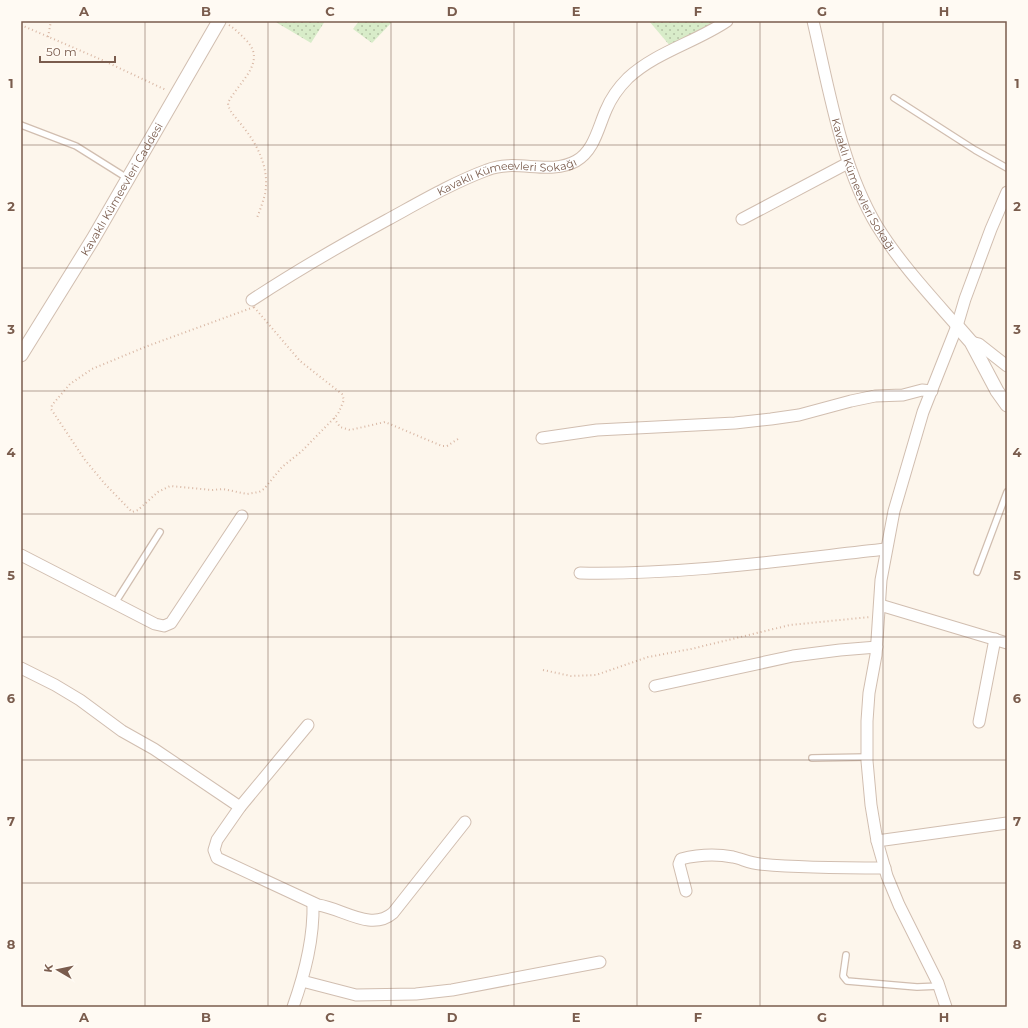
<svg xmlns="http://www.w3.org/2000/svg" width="1028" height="1028" font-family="Montserrat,sans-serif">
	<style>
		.garden { fill: url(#garden-dots) }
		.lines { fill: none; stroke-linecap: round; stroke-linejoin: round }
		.service-casing { stroke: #d1beb0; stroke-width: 8 }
		.minor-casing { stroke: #d1beb0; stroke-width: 13 }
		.tertiary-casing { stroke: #d1beb0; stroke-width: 15 }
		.path { stroke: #d9b8a5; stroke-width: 2; stroke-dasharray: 1 3; stroke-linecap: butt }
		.service { stroke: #fff; stroke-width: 5.5 }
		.minor { stroke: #fff; stroke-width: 11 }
		.tertiary { stroke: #fff; stroke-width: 13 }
		.grid { fill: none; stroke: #7a5c4d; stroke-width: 1; stroke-opacity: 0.55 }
		.labels { text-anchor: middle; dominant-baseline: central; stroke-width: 3; stroke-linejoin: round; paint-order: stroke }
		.street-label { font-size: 11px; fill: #7a5c4d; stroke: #fffaf3 }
		.neatline { fill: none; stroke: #7a5c4d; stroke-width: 1.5 }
		.grid-label { font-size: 13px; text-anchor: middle; font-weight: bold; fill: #7a5c4d }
	</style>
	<defs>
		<pattern id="garden-dots" width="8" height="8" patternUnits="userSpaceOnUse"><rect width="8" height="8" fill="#d8ecc9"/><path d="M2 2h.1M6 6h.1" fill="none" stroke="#b4c2a5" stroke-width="1.8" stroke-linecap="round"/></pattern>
	</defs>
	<rect width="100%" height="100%" fill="#fdf6ec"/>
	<g class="garden">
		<path d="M274 21H325L311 43Z"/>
		<path d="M359 21H393L372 43 353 29Z"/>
		<path d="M649 21H718L671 47Z"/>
	</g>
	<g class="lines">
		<g class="service-casing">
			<g id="service">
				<path d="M894 98 975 150 1007 168"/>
				<path d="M21 125 76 146 127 178"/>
				<path d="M977 572 1007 492"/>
				<path d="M115 603 160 532"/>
				<path d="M812 758 867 757"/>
				<path d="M846 955 843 976 847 981 917 987 940 986"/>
			</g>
		</g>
		<g class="minor-casing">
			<g id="minor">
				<path id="s1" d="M813 21C829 89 841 166 877 226 900 263 929 294 957 326"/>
				<path d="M742 219 848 163"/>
				<path id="s2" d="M252 300C296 271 341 245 387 220 420 202 452 183 487 170 516 158 549 176 576 161 594 151 598 128 606 110 611 98 619 87 628 78 656 52 696 42 727 21"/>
				<path d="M971 342 979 344 1007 366"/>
				<path d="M542 438 597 430 735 423 771 419 799 415 851 401 875 396 903 395 922 390 932 391"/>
				<path d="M21 555 155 624 164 626 171 623 242 516"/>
				<path d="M580 573C683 575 785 560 886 549"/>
				<path d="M880 605 1007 643"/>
				<path d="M21 668 55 685 80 700 122 731 154 749 240 807"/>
				<path d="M655 686 793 656 840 650 877 647"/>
				<path d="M979 722 995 639"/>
				<path d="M308 725 240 807 217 840 214 850 217 858 318 905C342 908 371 932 393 913L465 822"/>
				<path d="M877 841 1007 823"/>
				<path d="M686 891 679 864 681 859C697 855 717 854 733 857 742 859 750 863 760 864 801 868 843 868 885 868"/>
				<path d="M302 981 356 995 416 994 452 990 600 962"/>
				<path d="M293 1007C305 973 314 939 313 903"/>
				<path d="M946 1007 938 983 899 905 887 876 877 841 871 805 867 761V721L869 693 876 655 881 580 894 511 923 412 957 326 965 299 991 229 1007 192"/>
			</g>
		</g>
		<g class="tertiary-casing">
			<g id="tertiary">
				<path d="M957 326 971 342 997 391 1007 405"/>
				<path id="s3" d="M21 355 93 239 219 21"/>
			</g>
		</g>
		<g class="path">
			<path d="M21 25 102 60 166 90"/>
			<path d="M229 25C235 29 240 34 245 39 269 62 238 82 228 103 229 112 235 116 240 123 257 143 270 168 265 194 263 202 260 210 257 218"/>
			<path d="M48 37 51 21"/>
			<path d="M254 307 300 361 342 394 344 400 338 414 302 451 282 467 264 489 259 492 247 494 223 489 212 490 170 486 158 492 138 510 132 512 105 484 85 460 51 409 52 405 70 384 92 369 145 347Z"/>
			<path d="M334 418 340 427 350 430 385 422 442 446H447L458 439"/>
			<path d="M543 670 571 676 596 675 648 657 691 649 790 625 870 617"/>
		</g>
		<use href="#service" class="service"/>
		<use href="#minor" class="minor"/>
		<use href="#tertiary" class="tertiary"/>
	</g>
	<path class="grid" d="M145 21V1007M268 21V1007M391 21V1007M514 21V1007M637 21V1007M760 21V1007M883 21V1007M21 145H1007M21 268H1007M21 391H1007M21 514H1007M21 637H1007M21 760H1007M21 883H1007"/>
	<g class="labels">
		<g class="street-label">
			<text stroke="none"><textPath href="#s2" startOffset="287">Kavaklı Kümeevleri Sokağı</textPath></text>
			<text stroke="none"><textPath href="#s1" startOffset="172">Kavaklı Kümeevleri Sokağı</textPath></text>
			<text stroke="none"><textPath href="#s3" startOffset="194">Kavaklı Kümeevleri Caddesi</textPath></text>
		</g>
	</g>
	<rect width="1028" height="1028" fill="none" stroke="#fffaf3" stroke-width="44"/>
	<g transform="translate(58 970) rotate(279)" stroke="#fffaf3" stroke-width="3" paint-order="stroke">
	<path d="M0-3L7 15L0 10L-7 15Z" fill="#7a5c4d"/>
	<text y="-6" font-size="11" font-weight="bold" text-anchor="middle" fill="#7a5c4d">K</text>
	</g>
	<path d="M40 56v6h75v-6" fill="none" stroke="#7a5c4d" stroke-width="2"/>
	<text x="46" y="56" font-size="12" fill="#7a5c4d" stroke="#fffaf3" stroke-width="3" paint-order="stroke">50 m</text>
	<rect x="22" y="22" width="984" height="984" class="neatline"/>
	<g class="grid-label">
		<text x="84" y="16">A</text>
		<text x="206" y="16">B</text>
		<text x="330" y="16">C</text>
		<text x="452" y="16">D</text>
		<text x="576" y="16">E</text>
		<text x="698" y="16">F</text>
		<text x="822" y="16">G</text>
		<text x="944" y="16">H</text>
		<text x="11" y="88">1</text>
		<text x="1017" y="88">1</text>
		<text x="11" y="211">2</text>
		<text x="1017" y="211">2</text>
		<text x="11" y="334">3</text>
		<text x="1017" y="334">3</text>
		<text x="11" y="457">4</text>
		<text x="1017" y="457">4</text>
		<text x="11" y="580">5</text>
		<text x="1017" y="580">5</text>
		<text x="11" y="703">6</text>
		<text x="1017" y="703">6</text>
		<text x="11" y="826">7</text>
		<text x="1017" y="826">7</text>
		<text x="11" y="949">8</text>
		<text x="1017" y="949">8</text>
		<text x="84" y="1022">A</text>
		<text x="206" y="1022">B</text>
		<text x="330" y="1022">C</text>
		<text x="452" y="1022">D</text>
		<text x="576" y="1022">E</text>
		<text x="698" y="1022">F</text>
		<text x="822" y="1022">G</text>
		<text x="944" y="1022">H</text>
	</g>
</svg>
